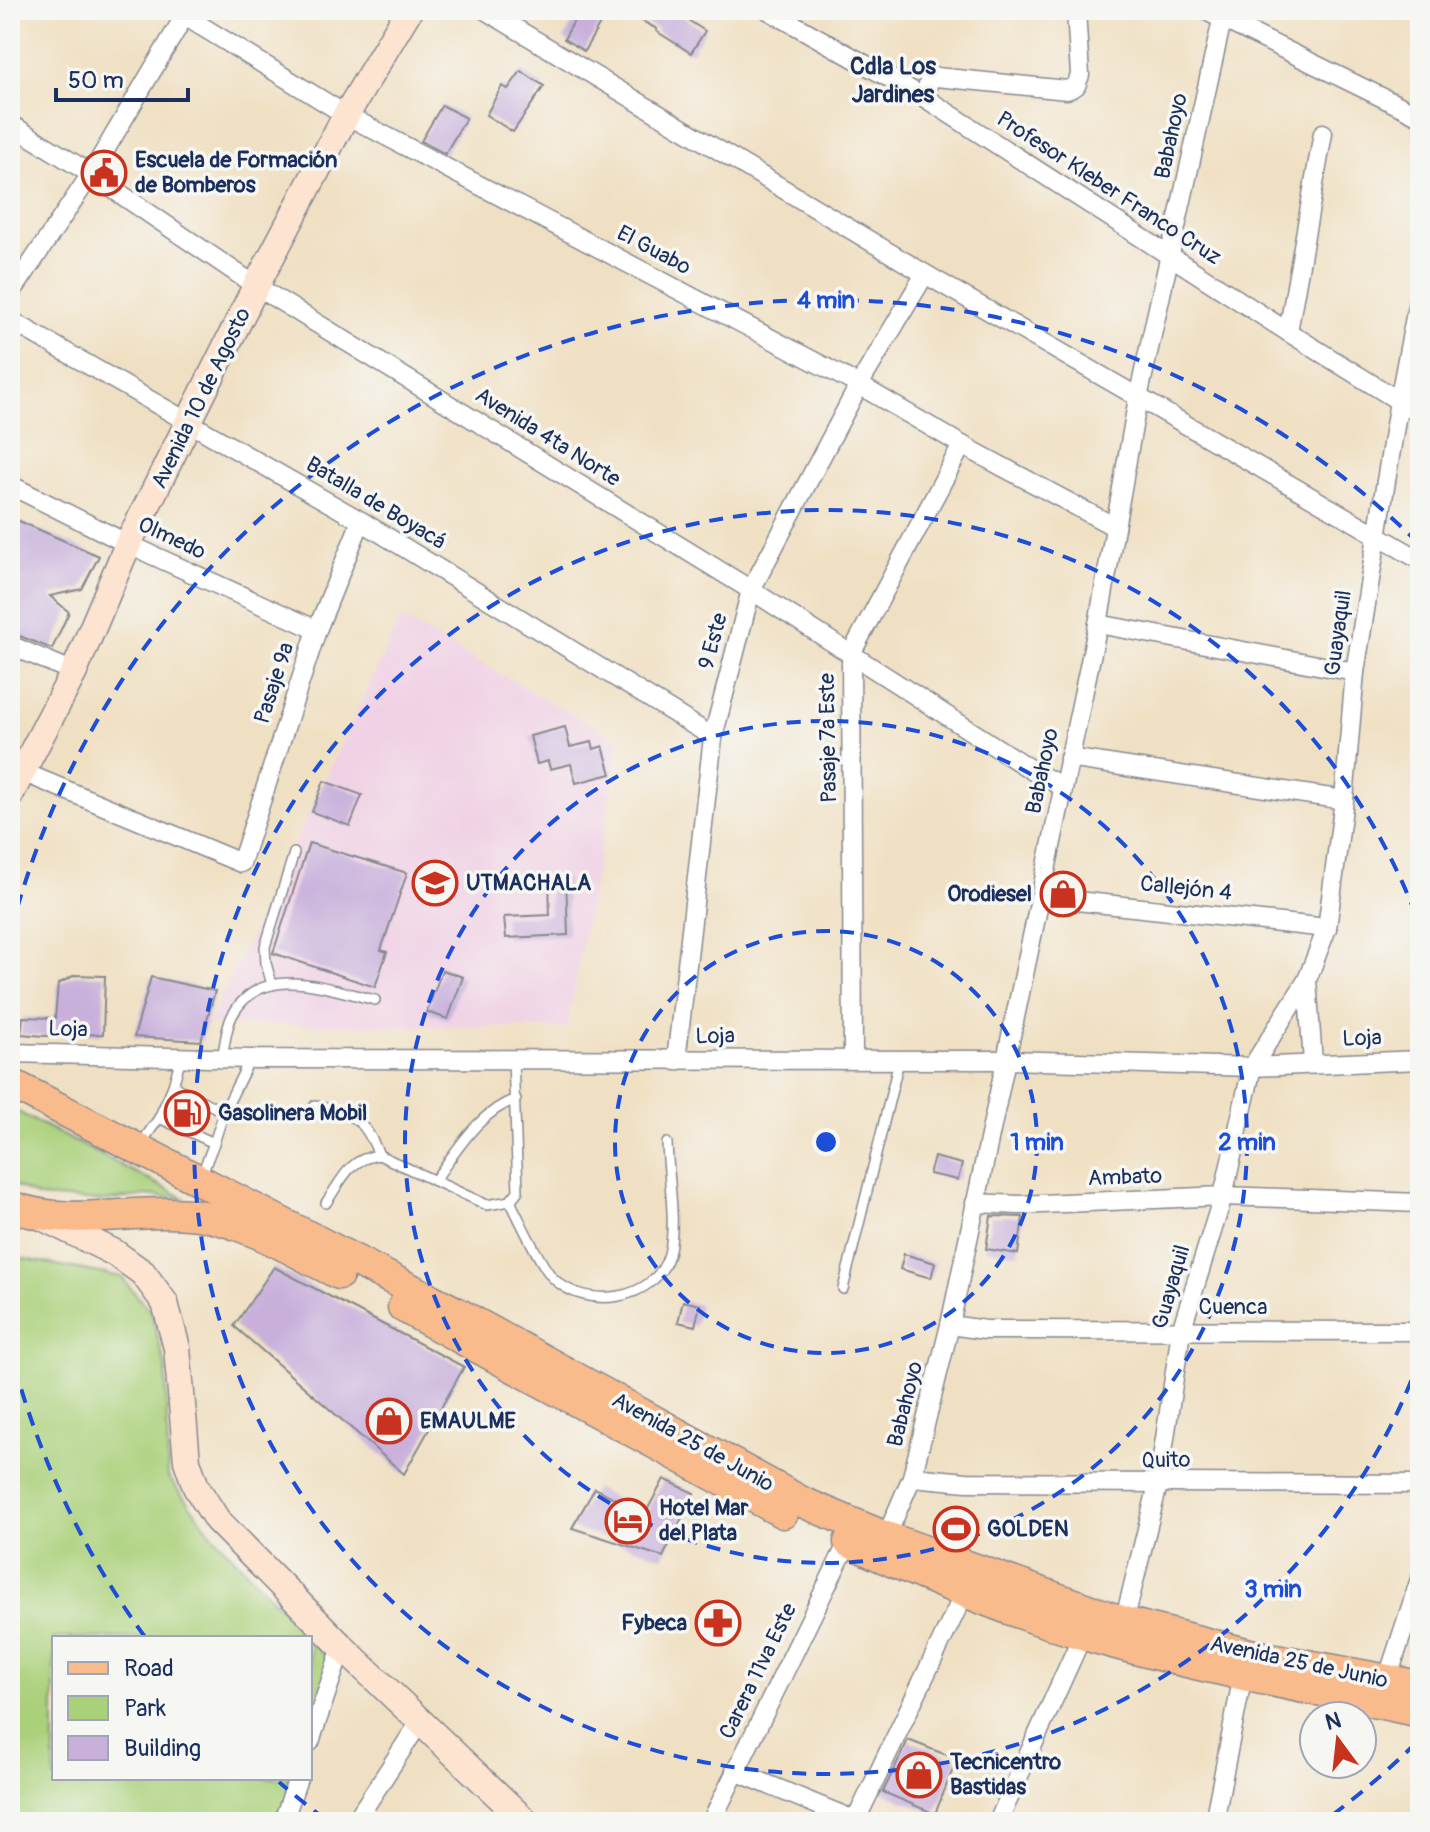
<svg xmlns="http://www.w3.org/2000/svg" width="1430" height="1832" font-family="Pangolin,sans-serif">
	<style>
		.built { fill: #f0d0e4 }
		.green { fill: #aad079; stroke: #62806c; stroke-width: 2 }
		.building { fill: #c8b0db }
		.lines { fill: none; stroke-linecap: round; stroke-linejoin: round }
		.lane-casing { stroke: #868890; stroke-width: 12 }
		.street-casing { stroke: #868890; stroke-width: 21 }
		.secondary-casing { stroke: #868890; stroke-width: 29 }
		.primary-casing { stroke: #868890; stroke-width: 33 }
		.lane { stroke: #fff; stroke-width: 9 }
		.street { stroke: #fff; stroke-width: 18 }
		.secondary { stroke: #fde4d1; stroke-width: 26 }
		.primary { stroke: #fabb8c; stroke-width: 30 }
		.ring { fill: none; stroke: #1d4ed8; stroke-width: 4; stroke-dasharray: 14 10 }
		.labels { text-anchor: middle; dominant-baseline: central; stroke-width: 7; stroke-linejoin: round; paint-order: stroke }
		.street-label { font-size: 22px; fill: #1b2f5e; stroke: #f6f6f2 }
		.poi-label { font-size: 22px; font-weight: bold; fill: #1b2f5e; stroke: #f6f6f2; text-anchor: start }
		.neighbourhood-label { font-size: 24px; font-weight: bold; fill: #1b2f5e; stroke: #f6f6f2 }
		.centre { fill: #1d4ed8; stroke: #f6f6f2; stroke-width: 4 }
		.ring-label { font-size: 24px; text-anchor: middle; font-weight: bold; fill: #1d4ed8; stroke: #f6f6f2; stroke-width: 7; stroke-linejoin: round; paint-order: stroke }
	</style>
	<rect width="100%" height="100%" fill="#f6f6f2"/>
	<filter id="ink" filterUnits="userSpaceOnUse"><feTurbulence type="fractalNoise" baseFrequency=".0125" numOctaves="2"/><feDisplacementMap in="SourceGraphic" scale="16" xChannelSelector="R" yChannelSelector="G"/><feConvolveMatrix kernelMatrix="1 2 1 2 8 2 1 2 1" color-interpolation-filters="sRGB"/></filter>
	<filter id="wash" filterUnits="userSpaceOnUse"><feTurbulence type="fractalNoise" baseFrequency=".006" numOctaves="4" result="noise"/><feDisplacementMap in="SourceGraphic" scale="32" xChannelSelector="R" yChannelSelector="G"/><feGaussianBlur stdDeviation="1.8" result="paint"/><feColorMatrix in="noise" values="0 0 0 0 0 0 0 0 0 0 0 0 0 0 0 0 0 1.4 0 .05"/><feComposite in="paint" operator="in"/></filter>
	<g filter="url(#wash)">
		<rect width="100%" height="100%" fill="#f0e0c3"/>
		<path class="built" d="M401 618 620 741 567 1028 209 1024Z"/>
		<g class="green">
			<path d="M10 1108 186 1199 147 1195 105 1201 69 1199 38 1197 10 1183Z"/>
			<path d="M19 1258 121 1277 151 1312 166 1369 168 1477 213 1535 308 1638H54V1778H297L282 1822H10V1259Z"/>
			<path d="M310 1640 335 1667 310 1740Z"/>
		</g>
		<g id="blocks">
			<g class="building">
				<path d="M580 10 601 22 584 51 564 39Z"/>
				<path d="M622 10H672L705 31 691 53 656 31 657 29Z"/>
				<path d="M521 71 544 86 513 132 486 115 502 86 508 89Z"/>
				<path d="M442 105 466 118 445 154 421 141Z"/>
				<path d="M10 517 99 556 82 589 50 596 69 612 52 649 10 632Z"/>
				<path d="M565 727 570 747 592 742 594 749 603 746 611 774 576 783 571 764 550 769 548 761 537 764 530 736Z"/>
				<path d="M324 781 362 795 350 826 312 812Z"/>
				<path d="M309 843 407 873 381 950 387 952 375 987 273 953Z"/>
				<path d="M566 878 568 935 506 938 504 917 550 915 549 879Z"/>
				<path d="M442 970 463 977 448 1019 427 1012Z"/>
				<path d="M75 975 105 976 103 1034 44 1036 21 1034 23 1017 55 1018 58 984Z"/>
				<path d="M151 977 215 991 201 1041 134 1037Z"/>
				<path d="M934 1157 962 1164 958 1180 929 1174Z"/>
				<path d="M991 1216 1023 1217 1018 1254 986 1249Z"/>
				<path d="M904 1254 935 1263 931 1278 900 1269Z"/>
				<path d="M274 1267 464 1367 404 1474 234 1326Z"/>
				<path d="M683 1301 700 1305 695 1326 678 1322Z"/>
				<path d="M664 1479 694 1493 663 1557 572 1528 595 1488 645 1514Z"/>
				<path d="M908 1740 957 1759 935 1814 883 1792Z"/>
			</g>
		</g>
	</g>
	<g filter="url(#ink)">
		<use href="#blocks" fill-opacity="0" stroke="#868890" stroke-width="2"/>
		<g class="lines">
			<g class="lane-casing">
				<g id="lane">
					<path d="M272 985 266 963 265 947 294 853"/>
					<path d="M181 1057 173 1086 224 1112 250 1059"/>
					<path d="M222 1058C225 1044 226 1028 232 1016 261 961 329 989 375 1000"/>
					<path d="M315 1105C355 1118 362 1114 379 1155"/>
					<path d="M159 1118 173 1086"/>
					<path d="M214 1143 224 1112"/>
					<path d="M140 1145 159 1118 214 1143 201 1176"/>
					<path d="M434 1181C457 1151 478 1112 516 1099"/>
					<path d="M510 1201C520 1220 539 1263 552 1277 584 1311 656 1302 669 1254 677 1223 668 1176 667 1143"/>
					<path d="M326 1203C342 1180 348 1159 379 1155L487 1205 510 1201 518 1191 513 1060"/>
					<path d="M843 1289 899 1061"/>
				</g>
			</g>
			<g class="street-casing">
				<g id="street">
					<path d="M175 10 346 115 859 385 962 445 1115 527"/>
					<path d="M485 10 925 274 1420 560"/>
					<path d="M768 10 925 98 1288 332 1420 414"/>
					<path d="M1204 10 1420 116"/>
					<path d="M925 98 929 80 936 77 1067 90 1076 86 1080 75 1076 10"/>
					<path d="M10 124 91 174 256 286 751 590 1033 771 1063 787"/>
					<path d="M10 295 91 174 188 10"/>
					<path d="M10 320 361 521 713 737"/>
					<path d="M1288 332 1323 133"/>
					<path d="M10 485 128 544 317 630"/>
					<path d="M1098 624 1355 672"/>
					<path d="M10 645 74 672"/>
					<path d="M1069 758 1344 800"/>
					<path d="M13 768 241 863 317 630 361 521"/>
					<path d="M1040 897 1327 928"/>
					<path d="M10 1053 250 1059 1006 1060 1252 1067 1420 1060"/>
					<path d="M853 1059 851 654 962 445"/>
					<path d="M676 1061 713 737 751 590 859 385 925 274"/>
					<path d="M1313 1063 1307 980 1327 928 1344 800 1355 672 1399 401 1420 291"/>
					<path d="M975 1203 1019 1205 1223 1196 1420 1203"/>
					<path d="M950 1325 985 1330 1420 1331"/>
					<path d="M912 1477 967 1482 1420 1484"/>
					<path d="M886 1537 912 1477 950 1325 1098 624 1138 398 1222 20 1227 10"/>
					<path d="M1124 1622 1158 1485 1181 1331 1223 1196 1252 1067 1307 980"/>
					<path d="M1387 1680 1420 1579"/>
					<path d="M310 1742 342 1647"/>
					<path d="M735 1771 859 1822"/>
					<path d="M283 1822 298 1778"/>
					<path d="M355 1822 421 1720"/>
					<path d="M711 1822 848 1542"/>
					<path d="M855 1822 964 1594"/>
					<path d="M998 1822 1083 1634"/>
					<path d="M1214 1822 1243 1675"/>
				</g>
			</g>
			<g class="secondary-casing">
				<g id="secondary">
					<path d="M10 795 74 672 128 544 256 286 346 115 409 10"/>
					<path d="M40 1216 115 1253 143 1273 165 1303 177 1348 187 1461 196 1487 217 1520 342 1647 526 1822"/>
				</g>
			</g>
			<g class="primary-casing">
				<g id="primary">
					<path d="M10 1083 454 1311 802 1502 886 1537 1124 1622 1254 1655 1420 1686"/>
					<path d="M10 1206C72 1230 140 1205 204 1216 252 1225 296 1253 339 1274"/>
					<path d="M403 1307 783 1513"/>
					<path d="M849 1542C925 1577 1001 1609 1081 1634 1192 1667 1307 1688 1420 1712"/>
				</g>
			</g>
			<use href="#lane" class="lane"/>
			<use href="#street" class="street"/>
			<use href="#secondary" class="secondary"/>
			<use href="#primary" class="primary"/>
		</g>
	</g>
	<g class="ring">
		<circle cx="826" cy="1142" r="211"/>
		<circle cx="826" cy="1142" r="421"/>
		<path d="M1420 1358A632 632 0 1 1 1420 926"/>
		<path d="M1416 1743A842 842 0 0 1 1327 1819M325 1819A842 842 0 0 1 279 1782M145 1637A842 842 0 0 1 11 1353M11 931A842 842 0 0 1 1416 541"/>
	</g>
	<defs>
		<g id="civic-ring" transform="scale(2.3)"><circle r="9.5" fill="#f6f6f2" stroke="#c8321e" stroke-width="1.5"/><path d="M-.6-6.5H3V-4.5H.6V-3L4-1V1h2V6H-6V1h2V-1L-.6-3ZM-1.2 2.5V6h2.4V2.5Z" fill="#c8321e"/></g>
		<g id="university-ring" transform="scale(2.3)"><circle r="9.5" fill="#f6f6f2" stroke="#c8321e" stroke-width="1.5"/><path d="M0-5L7-2L0 1L-7-2ZM-4 1L0 2.5L4 1V4Q0 6-4 4Z" fill="#c8321e"/></g>
		<g id="shop-ring" transform="scale(2.3)"><circle r="9.5" fill="#f6f6f2" stroke="#c8321e" stroke-width="1.5"/><path d="M-5-2.5h2.3a2.7 3.5 0 0 1 5.4 0H5L5.5 6h-11ZM-1.5-2.5h3a1.5 2.3 0 0 0-3 0Z" fill="#c8321e"/></g>
		<g id="fuel-ring" transform="scale(2.3)"><circle r="9.5" fill="#f6f6f2" stroke="#c8321e" stroke-width="1.5"/><path d="M-5.5-6h7V0h2V4h1.3V-2.5L3-4.5l.8-.8L6-3V5H2.5V1h-1V6h-7ZM-4.2-4.7v3.2H.2V-4.7Z" fill="#c8321e"/></g>
		<g id="hotel-ring" transform="scale(2.3)"><circle r="9.5" fill="#f6f6f2" stroke="#c8321e" stroke-width="1.5"/><path d="M-6-4.5h1.5V1H6V5H4.5V3h-9V5H-6ZM-4 0a1.8 1.8 0 1 1 3.6 0ZM.5 0V-2.5h3Q6-2.5 6 0Z" fill="#c8321e"/></g>
		<g id="stadium-ring" transform="scale(2.3)"><circle r="9.5" fill="#f6f6f2" stroke="#c8321e" stroke-width="1.5"/><path d="M0-5a6.5 5 0 1 0 0 10a6.5 5 0 1 0 0-10ZM-3.5-1.8h7v3.6h-7Z" fill="#c8321e"/></g>
		<g id="pharmacy-ring" transform="scale(2.3)"><circle r="9.5" fill="#f6f6f2" stroke="#c8321e" stroke-width="1.5"/><path d="M-2-6h4v4h4v4h-4v4h-4v-4h-4v-4h4Z" fill="#c8321e"/></g>
	</defs>
	<g fill-rule="evenodd">
		<use href="#civic-ring" x="104" y="173"/>
		<use href="#university-ring" x="435" y="883"/>
		<use href="#shop-ring" x="1063" y="894"/>
		<use href="#fuel-ring" x="187" y="1113"/>
		<use href="#shop-ring" x="389" y="1421"/>
		<use href="#hotel-ring" x="628" y="1521"/>
		<use href="#stadium-ring" x="956" y="1529"/>
		<use href="#pharmacy-ring" x="718" y="1623"/>
		<use href="#shop-ring" x="919" y="1775"/>
	</g>
	<g class="labels">
		<g class="street-label">
			<text transform="translate(1171 136) rotate(-78)">Babahoyo</text>
			<text transform="translate(1109 188) rotate(33)">Profesor Kleber Franco Cruz</text>
			<text transform="translate(654 250) rotate(28)">El Guabo</text>
			<text transform="translate(201 398) rotate(-64)">Avenida 10 de Agosto</text>
			<text transform="translate(548 437) rotate(32)">Avenida 4ta Norte</text>
			<text transform="translate(376 503) rotate(31)">Batalla de Boyacá</text>
			<text transform="translate(172 538) rotate(25)">Olmedo</text>
			<text transform="translate(1338 633) rotate(-82)">Guayaquil</text>
			<text transform="translate(713 641) rotate(-75)">9 Este</text>
			<text transform="translate(274 683) rotate(-72)">Pasaje 9a</text>
			<text transform="translate(828 738) rotate(-91)">Pasaje 7a Este</text>
			<text transform="translate(1042 771) rotate(-78)">Babahoyo</text>
			<text transform="translate(1186 888) rotate(6)">Callejón 4</text>
			<text transform="translate(68 1029) rotate(2)">Loja</text>
			<text transform="translate(715 1036) rotate(-1)">Loja</text>
			<text transform="translate(1362 1038) rotate(-2)">Loja</text>
			<text transform="translate(1125 1177) rotate(-2)">Ambato</text>
			<text transform="translate(1171 1287) rotate(-74)">Guayaquil</text>
			<text x="1233" y="1307">Cuenca</text>
			<text transform="translate(905 1404) rotate(-76)">Babahoyo</text>
			<text transform="translate(693 1442) rotate(29)">Avenida 25 de Junio</text>
			<text transform="translate(1166 1460) rotate(-1)">Quito</text>
			<text transform="translate(1299 1662) rotate(12)">Avenida 25 de Junio</text>
			<text transform="translate(758 1671) rotate(-64)">Carera 11va Este</text>
		</g>
		<g class="poi-label">
			<text x="135" y="160">Escuela de Formación<tspan x="135" dy="25">de Bomberos</tspan></text>
			<text x="466" y="883">UTMACHALA</text>
			<text x="1032" y="894" text-anchor="end">Orodiesel</text>
			<text x="218" y="1113">Gasolinera Mobil</text>
			<text x="420" y="1421">EMAULME</text>
			<text x="659" y="1508">Hotel Mar<tspan x="659" dy="25">del Plata</tspan></text>
			<text x="987" y="1529">GOLDEN</text>
			<text x="687" y="1623" text-anchor="end">Fybeca</text>
			<text x="950" y="1762">Tecnicentro<tspan x="950" dy="25">Bastidas</tspan></text>
		</g>
		<g class="neighbourhood-label">
			<text x="893" y="66">Cdla Los<tspan x="893" dy="28">Jardines</tspan></text>
		</g>
	</g>
	<circle cx="826" cy="1142" r="12" class="centre"/>
	<g class="ring-label">
		<text x="826" y="308">4 min</text>
		<text x="1037" y="1150">1 min</text>
		<text x="1247" y="1150">2 min</text>
		<text x="1273" y="1597">3 min</text>
	</g>
	<rect width="1430" height="1832" fill="none" stroke="#f6f6f2" stroke-width="40"/>
	<rect x="52" y="1636" width="260" height="144" fill="#f6f6f2" stroke="#9ea6b7" stroke-width="2"/>
	<rect x="68" y="1662" width="40" height="12" fill="#fabb8c" stroke="#9ea6b7" stroke-width="2"/>
	<text x="124" y="1676" font-size="24" fill="#1b2f5e">Road</text>
	<rect x="68" y="1696" width="40" height="24" fill="#aad079" stroke="#9ea6b7" stroke-width="2"/>
	<text x="124" y="1716" font-size="24" fill="#1b2f5e">Park</text>
	<rect x="68" y="1736" width="40" height="24" fill="#c8b0db" stroke="#9ea6b7" stroke-width="2"/>
	<text x="124" y="1756" font-size="24" fill="#1b2f5e">Building</text>
	<g transform="translate(1338 1740) rotate(345)"><circle r="38" fill="#f6f6f2" stroke="#9ea6b7" stroke-width="2"/>
	<path d="M0-6L14 30L0 20L-14 30Z" fill="#c8321e"/>
	<text y="-12" font-size="22" font-weight="bold" text-anchor="middle" fill="#1b2f5e">N</text>
	</g>
	<path d="M56 88v12h132v-12" fill="none" stroke="#1b2f5e" stroke-width="4"/>
	<text x="68" y="88" font-size="24" fill="#1b2f5e" stroke="#f6f6f2" stroke-width="6" paint-order="stroke">50 m</text>
</svg>
